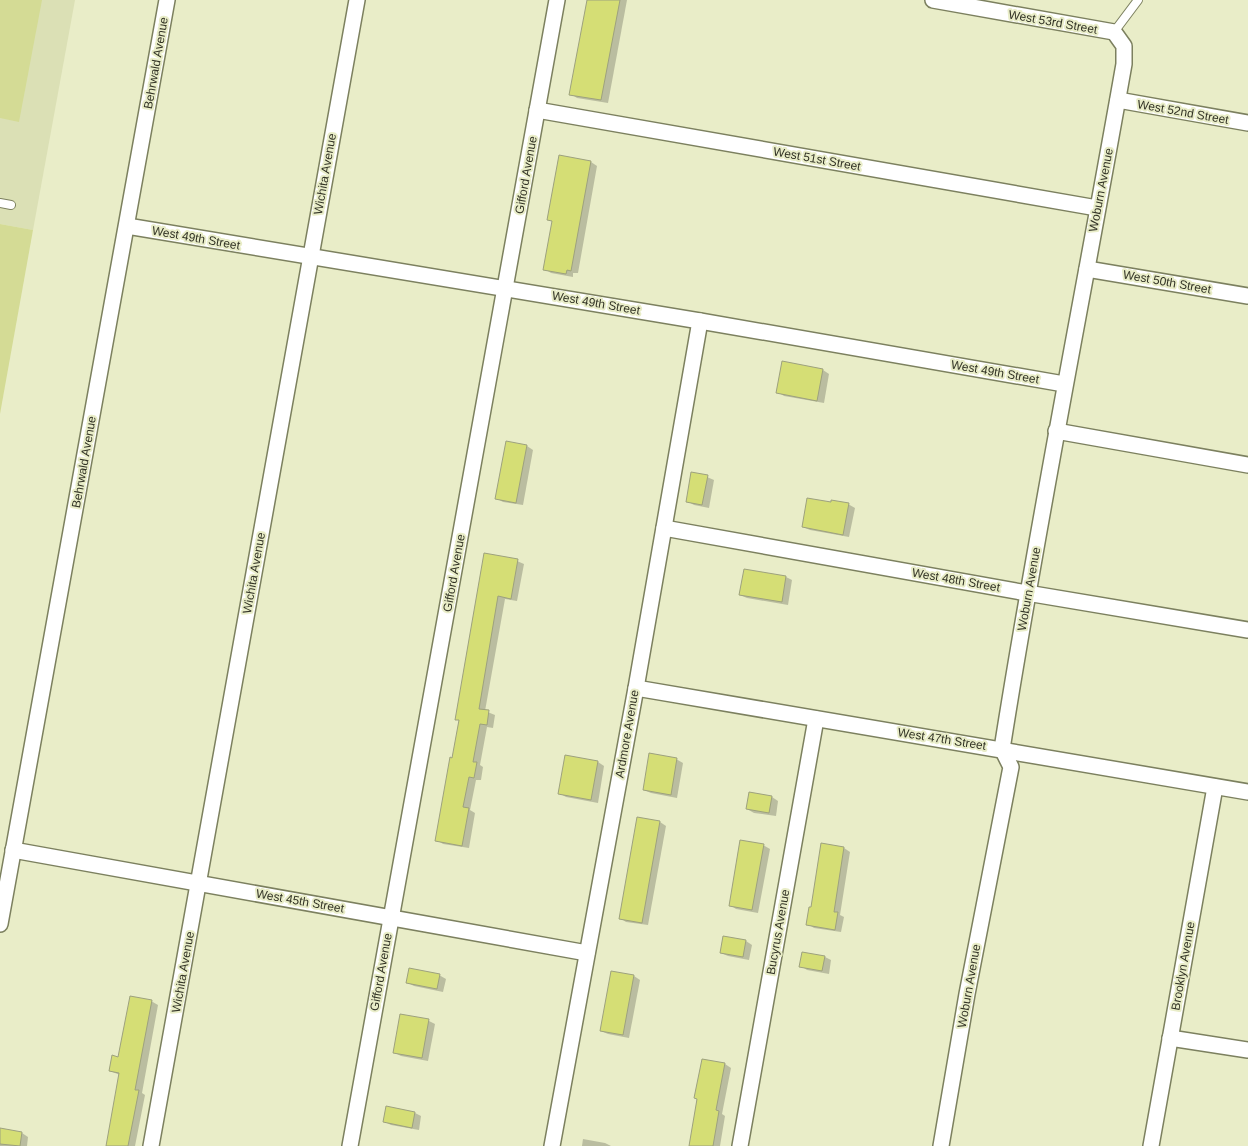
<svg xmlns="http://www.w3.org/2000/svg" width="1248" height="1146" font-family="Arial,sans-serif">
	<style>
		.built { fill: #dbe0b5 }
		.green { fill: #d4db95 }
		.shadow { fill: #0003 }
		.building { fill: #d5de75; stroke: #9da17e }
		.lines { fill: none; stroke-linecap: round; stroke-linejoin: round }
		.lane-casing { stroke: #7c805f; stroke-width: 10 }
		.street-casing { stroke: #7c805f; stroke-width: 18 }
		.lane { stroke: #fff; stroke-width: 8 }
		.street { stroke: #fff; stroke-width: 15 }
		.labels { text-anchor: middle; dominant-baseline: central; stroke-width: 4; stroke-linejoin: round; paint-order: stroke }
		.street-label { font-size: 12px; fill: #313224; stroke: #e9edc8 }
	</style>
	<rect width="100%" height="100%" fill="#e9edc8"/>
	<path class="built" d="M0 0H75L33 230 0 224Z"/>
	<g class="green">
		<path d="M0 0H42L19 122 0 118Z"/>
		<path d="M0 224 33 230 0 414Z"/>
	</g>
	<g class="shadow">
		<path d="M588 0H627L608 103 577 98 571 94Z"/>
		<path d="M560 157 591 162 597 166 578 273H573V277L551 273 545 269 553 222 549 219Z"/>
		<path d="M823 370 829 374 824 403 784 396 778 392Z"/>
		<path d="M527 446 533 450 523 505 503 502 496 498Z"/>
		<path d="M707 477 714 480 709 508 694 505 687 501Z"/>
		<path d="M832 503 848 504 855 508 849 537 810 530 803 527Z"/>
		<path d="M485 555 517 561 524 564 517 601 505 599 485 711 495 715 493 728 487 727 480 765 483 767 481 780H476L470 810 475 813 469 848 443 844 437 840 460 721 456 719Z"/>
		<path d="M745 570 786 577 792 580 788 605 747 598 740 595Z"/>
		<path d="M676 759 683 763 677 798 651 793 644 790Z"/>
		<path d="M598 762 604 766 598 803 566 797 559 793Z"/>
		<path d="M772 797 778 801 776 816 754 813 747 809Z"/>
		<path d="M660 822 666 826 648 925 626 922 620 918Z"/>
		<path d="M822 844 844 848 850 852 840 915 844 917 841 932 814 928 808 924 812 909Z"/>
		<path d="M763 845 770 849 758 913 736 909 730 905Z"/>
		<path d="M746 941 752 945 749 960 728 956 721 953Z"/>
		<path d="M825 957 831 960 829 974 807 970 801 966Z"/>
		<path d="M439 975 446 979 443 992 414 986 408 983Z"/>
		<path d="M634 976 640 980 629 1038 608 1034 601 1031Z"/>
		<path d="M151 1001 158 1005 142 1093 145 1095 135 1146H107L120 1075 110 1071Z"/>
		<path d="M401 1016 429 1021 435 1024 428 1061 401 1056 395 1053Z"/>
		<path d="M703 1060 725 1064 731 1068 722 1114 725 1116 720 1146H690Z"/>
		<path d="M415 1113 421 1116 419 1130 391 1125 385 1122Z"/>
		<path d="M0 1129 22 1133 28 1137 27 1146H0Z"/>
		<path d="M583 1139 605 1143 611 1146H582Z"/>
	</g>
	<g class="building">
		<path d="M587 0H620L601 100 569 95Z"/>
		<path d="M559 155 591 161 571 271 567 270 566 274 543 270 552 221 547 220Z"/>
		<path d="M782 361 823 369 817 401 776 393Z"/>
		<path d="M506 441 527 445 516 503 495 499Z"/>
		<path d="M691 472 708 475 702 505 686 502Z"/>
		<path d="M807 498 831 502V500L849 503 843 535 802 527Z"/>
		<path d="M484 553 518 559 511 599 498 596 479 709 489 710 487 725 480 724 473 762H477L474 778 469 777 463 807 469 808 462 846 435 841 450 757 452 758 459 720H455Z"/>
		<path d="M744 569 786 576 782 602 739 595Z"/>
		<path d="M649 753 677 758 671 795 643 790Z"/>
		<path d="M565 755 598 761 591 800 558 794Z"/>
		<path d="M749 792 772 796 769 813 746 809Z"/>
		<path d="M637 817 660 821 642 923 619 919Z"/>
		<path d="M740 840 764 844 752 910 729 906Z"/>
		<path d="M821 843 844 847 834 912H838L835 930 806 925 809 907H811Z"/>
		<path d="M723 936 746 940 743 957 720 953Z"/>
		<path d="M802 952 825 956 822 971 799 967Z"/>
		<path d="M409 968 440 974 437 989 406 983Z"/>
		<path d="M611 971 634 975 623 1035 600 1031Z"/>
		<path d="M130 996 152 1000 135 1090H139L128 1146H106L119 1073 109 1071 112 1055 118 1057Z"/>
		<path d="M400 1014 429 1019 422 1058 393 1053Z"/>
		<path d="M702 1059 725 1063 716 1110 719 1111 713 1146H689L697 1099 694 1098Z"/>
		<path d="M386 1106 415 1112 412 1128 383 1122Z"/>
		<path d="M0 1128 22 1132 20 1146 0 1144Z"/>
	</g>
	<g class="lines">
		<g class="lane-casing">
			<g id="lane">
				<path d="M1114 32 1138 0"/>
				<path d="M0 203 11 205"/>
			</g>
		</g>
		<g class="street-casing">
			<g id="street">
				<path d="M933 0 1114 32 1124 46V64C1084 292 1038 520 1002 749L1011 767 967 994 941 1146"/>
				<path d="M1118 100 1248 123"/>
				<path d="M537 110 1097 208"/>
				<path d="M127 226 700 321 1064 384"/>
				<path d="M1087 269 1248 296"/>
				<path d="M1056 431 1248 465"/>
				<path d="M664 528 1027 593 1248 630"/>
				<path d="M636 688 1248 792"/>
				<path d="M13 850 587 953"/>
				<path d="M0 924 167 0"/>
				<path d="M1170 1038 1248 1050"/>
				<path d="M151 1146 357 0"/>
				<path d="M350 1146 557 0"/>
				<path d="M552 1146 636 688 700 321"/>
				<path d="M740 1146 816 719"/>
				<path d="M1151 1146 1215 787"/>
			</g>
		</g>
		<use href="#lane" class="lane"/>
		<use href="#street" class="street"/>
	</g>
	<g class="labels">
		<g class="street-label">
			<text transform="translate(1053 22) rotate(10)">West 53rd Street</text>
			<text transform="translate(156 63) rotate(-80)">Behrwald Avenue</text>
			<text transform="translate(1183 112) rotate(10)">West 52nd Street</text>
			<text transform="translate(817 159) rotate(10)">West 51st Street</text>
			<text transform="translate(325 174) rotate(-80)">Wichita Avenue</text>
			<text transform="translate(526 175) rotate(-80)">Gifford Avenue</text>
			<text transform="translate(1101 190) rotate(-79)">Woburn Avenue</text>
			<text transform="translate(196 238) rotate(10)">West 49th Street</text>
			<text transform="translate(1167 282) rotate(10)">West 50th Street</text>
			<text transform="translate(596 303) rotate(10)">West 49th Street</text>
			<text transform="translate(995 372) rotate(10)">West 49th Street</text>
			<text transform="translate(84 462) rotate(-80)">Behrwald Avenue</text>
			<text transform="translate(254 573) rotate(-80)">Wichita Avenue</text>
			<text transform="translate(454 573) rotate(-80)">Gifford Avenue</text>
			<text transform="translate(956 580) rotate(10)">West 48th Street</text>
			<text transform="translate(1029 589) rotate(-80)">Woburn Avenue</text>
			<text transform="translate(627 734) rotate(-80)">Ardmore Avenue</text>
			<text transform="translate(942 739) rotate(9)">West 47th Street</text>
			<text transform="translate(300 901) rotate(10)">West 45th Street</text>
			<text transform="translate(778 932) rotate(-80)">Bucyrus Avenue</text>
			<text transform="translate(1183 966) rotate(-80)">Brooklyn Avenue</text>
			<text transform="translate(183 972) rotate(-80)">Wichita Avenue</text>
			<text transform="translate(381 972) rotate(-80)">Gifford Avenue</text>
			<text transform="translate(969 986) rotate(-80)">Woburn Avenue</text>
		</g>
	</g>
</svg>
